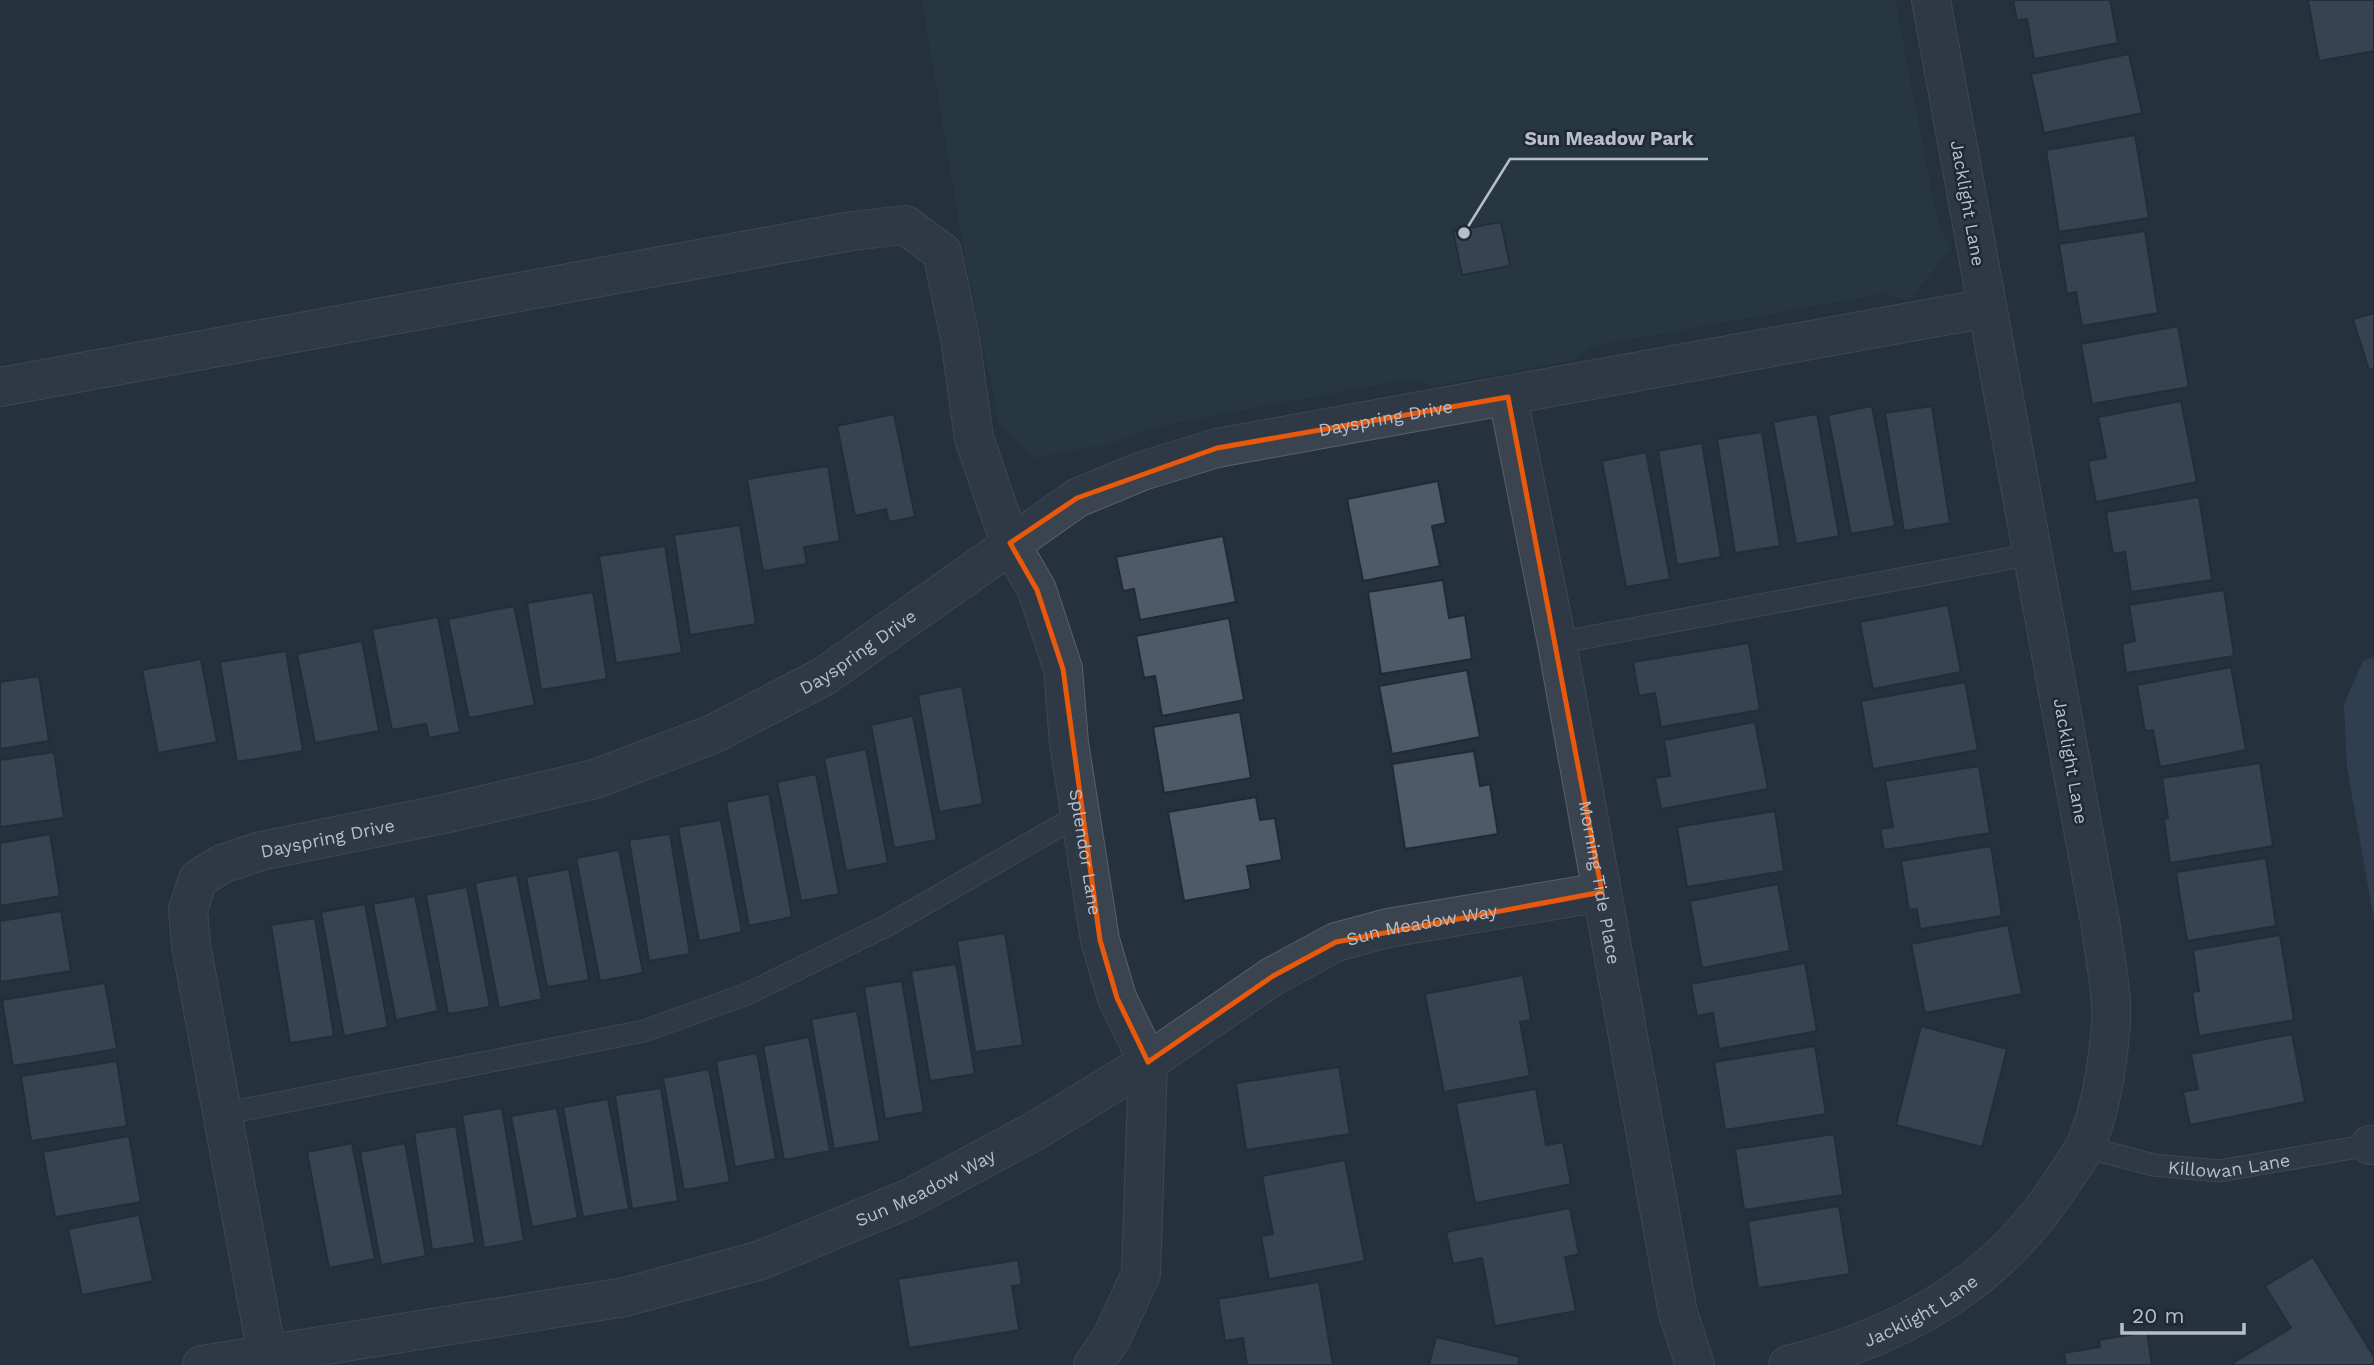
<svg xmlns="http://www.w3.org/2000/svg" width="2374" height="1365" font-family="'Work Sans',sans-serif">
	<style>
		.green { fill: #293f40 }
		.water { fill: #3c5066 }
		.building { fill: #4f5a68; stroke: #212a35; stroke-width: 2 }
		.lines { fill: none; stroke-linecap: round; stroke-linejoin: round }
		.lane-casing { stroke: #58616c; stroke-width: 23 }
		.street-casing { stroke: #58616c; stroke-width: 40 }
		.lane { stroke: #3a434e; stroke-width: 21 }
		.street { stroke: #3a434e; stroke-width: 38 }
		.marked { fill: none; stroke: #e8590c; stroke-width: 5; stroke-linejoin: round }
		.labels { text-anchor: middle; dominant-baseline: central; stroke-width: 5; stroke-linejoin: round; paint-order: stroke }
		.street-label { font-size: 18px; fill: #b6bec9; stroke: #1f2833 }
		.leader { fill: none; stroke: #b6bec9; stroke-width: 2.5 }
		.callout-dot { fill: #b6bec9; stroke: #1f2833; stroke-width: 2.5 }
		.callout-label { font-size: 19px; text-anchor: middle; font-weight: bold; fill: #b6bec9; stroke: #1f2833; stroke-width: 5; stroke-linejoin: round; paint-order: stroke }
	</style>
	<rect width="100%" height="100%" fill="#26313e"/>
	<path class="green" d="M922 0H1895L1938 225 1951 249 1908 301 1886 293 1594 346 1571 361 1433 386 1408 379 1160 426 1100 447H1086L1035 459 999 423 967 268Z"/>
	<path class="water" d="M2374 657V920L2347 767 2344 704 2363 661Z"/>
	<g class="building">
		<path d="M2013 0H2110L2118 43 2034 59 2027 19 2017 20Z"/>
		<path d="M2308 0H2374V51L2319 61Z"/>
		<path d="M2129 54 2142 113 2044 133 2031 74Z"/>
		<path d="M2135 135 2149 218 2059 232 2046 150Z"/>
		<path d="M1501 222 1510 266 1462 275 1453 231Z"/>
		<path d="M2145 231 2158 313 2082 326 2076 292 2067 294 2059 244Z"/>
		<path d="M2374 313V369L2369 370 2353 319Z"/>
		<path d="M2178 326 2189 387 2092 404 2081 344Z"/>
		<path d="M2181 401 2197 482 2096 502 2088 461 2106 458 2098 417Z"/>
		<path d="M1872 406 1895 526 1851 534 1828 415Z"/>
		<path d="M1932 406 1950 523 1904 531 1885 413Z"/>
		<path d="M894 414 915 517 889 522 886 509 855 516 837 426Z"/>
		<path d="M1817 414 1839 536 1796 544 1773 422Z"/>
		<path d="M1762 432 1780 546 1735 553 1717 439Z"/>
		<path d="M1702 443 1721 557 1677 565 1658 451Z"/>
		<path d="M1646 452 1670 579 1626 587 1602 461Z"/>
		<path d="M828 466 840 541 804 547 807 564 763 571 747 479Z"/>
		<path d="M1438 481 1446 523 1432 526 1440 566 1363 581 1347 499Z"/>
		<path d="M2199 497 2212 580 2131 592 2125 552 2113 554 2106 512Z"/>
		<path d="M740 525 756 624 690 635 674 535Z"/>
		<path d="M1223 536 1236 602 1140 620 1134 589 1123 591 1116 557Z"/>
		<path d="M665 546 682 653 616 663 599 556Z"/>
		<path d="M1443 580 1449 618 1465 615 1472 659 1381 674 1368 592Z"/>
		<path d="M2224 590 2234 656 2126 673 2122 644 2135 641 2129 605Z"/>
		<path d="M593 592 607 679 541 690 527 603Z"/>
		<path d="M1948 605 1961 672 1873 689 1860 622Z"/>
		<path d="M514 606 535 705 469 718 448 619Z"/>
		<path d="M438 617 460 732 429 738 426 724 392 730 372 629Z"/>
		<path d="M1229 618 1244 700 1162 716 1155 676 1144 678 1136 636Z"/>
		<path d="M362 641 379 731 315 743 297 654Z"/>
		<path d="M1749 643 1760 710 1661 727 1655 693 1639 696 1633 662Z"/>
		<path d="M286 651 303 751 237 762 220 662Z"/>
		<path d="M201 659 217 742 158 753 142 670Z"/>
		<path d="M2231 667 2246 750 2160 767 2153 730 2145 731 2137 685Z"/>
		<path d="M1467 670 1480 737 1392 754 1379 686Z"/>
		<path d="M39 676 49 741 0 749V682Z"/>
		<path d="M1965 682 1978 750 1873 769 1861 701Z"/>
		<path d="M962 686 983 804 939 812 918 695Z"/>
		<path d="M1240 712 1251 778 1164 793 1153 727Z"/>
		<path d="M913 716 937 840 894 848 871 725Z"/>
		<path d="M1755 722 1768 789 1661 809 1655 778 1670 776 1664 740Z"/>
		<path d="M866 749 888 863 846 871 824 758Z"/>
		<path d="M1474 751 1480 786 1490 784 1498 834 1405 849 1392 764Z"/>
		<path d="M54 752 64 818 0 827V760Z"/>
		<path d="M2260 763 2273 846 2170 863 2164 819 2168 818 2162 778Z"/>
		<path d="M1979 766 1990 833 1884 850 1880 829 1893 827 1885 781Z"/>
		<path d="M816 774 839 894 801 901 777 782Z"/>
		<path d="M769 794 792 917 749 926 726 802Z"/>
		<path d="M1256 797 1260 820 1275 818 1282 860 1247 866 1251 889 1184 901 1168 812Z"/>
		<path d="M1775 811 1784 871 1687 887 1677 827Z"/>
		<path d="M721 820 742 932 699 941 678 827Z"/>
		<path d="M50 834 60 896 0 906V843Z"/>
		<path d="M670 834 690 954 649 961 629 840Z"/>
		<path d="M1991 846 2002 916 1920 929 1917 909 1909 910 1901 861Z"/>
		<path d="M619 850 643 973 600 981 576 858Z"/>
		<path d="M2266 858 2276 926 2187 941 2176 872Z"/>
		<path d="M569 869 589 980 547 987 526 877Z"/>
		<path d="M517 875 542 999 499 1008 475 883Z"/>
		<path d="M1778 884 1790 951 1702 968 1690 901Z"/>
		<path d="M467 887 490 1007 448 1014 426 895Z"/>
		<path d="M415 896 438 1011 396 1020 373 904Z"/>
		<path d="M365 904 388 1027 344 1036 321 912Z"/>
		<path d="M61 911 71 971 0 982V921Z"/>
		<path d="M315 918 334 1036 290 1043 271 925Z"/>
		<path d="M2008 925 2022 994 1925 1013 1911 944Z"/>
		<path d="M1005 933 1023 1045 975 1052 957 941Z"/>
		<path d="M2280 935 2294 1020 2199 1036 2192 992 2199 991 2193 950Z"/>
		<path d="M1805 963 1817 1031 1719 1049 1713 1013 1697 1016 1691 984Z"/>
		<path d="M956 964 975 1074 930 1081 911 971Z"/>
		<path d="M1523 975 1531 1020 1520 1022 1530 1076 1444 1092 1425 994Z"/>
		<path d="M902 981 924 1112 885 1119 864 987Z"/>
		<path d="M105 983 117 1049 13 1066 2 1000Z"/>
		<path d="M857 1011 880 1141 834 1149 811 1019Z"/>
		<path d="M1921 1026 2007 1049 1982 1147 1896 1125Z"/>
		<path d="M2292 1034 2305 1102 2190 1125 2183 1092 2198 1089 2191 1054Z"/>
		<path d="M809 1037 830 1151 784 1160 763 1046Z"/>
		<path d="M1815 1046 1826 1114 1725 1130 1714 1062Z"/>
		<path d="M757 1053 776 1159 735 1167 716 1061Z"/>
		<path d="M117 1061 127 1126 31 1141 21 1076Z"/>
		<path d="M1339 1067 1350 1134 1246 1150 1236 1083Z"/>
		<path d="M709 1069 730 1182 684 1190 663 1078Z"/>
		<path d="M661 1088 678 1201 632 1209 615 1095Z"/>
		<path d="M1536 1089 1546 1145 1563 1142 1571 1184 1475 1203 1456 1103Z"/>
		<path d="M608 1099 629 1209 583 1217 563 1107Z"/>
		<path d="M502 1108 524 1241 484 1248 462 1115Z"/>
		<path d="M557 1108 578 1218 532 1227 511 1116Z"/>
		<path d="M456 1126 475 1243 432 1250 414 1133Z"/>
		<path d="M1834 1134 1843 1195 1744 1210 1735 1149Z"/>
		<path d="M129 1136 141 1202 55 1217 43 1152Z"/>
		<path d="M352 1143 375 1259 329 1268 307 1152Z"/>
		<path d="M405 1143 426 1256 381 1265 360 1152Z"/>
		<path d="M1345 1160 1365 1261 1269 1279 1261 1236 1273 1234 1262 1176Z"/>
		<path d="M1839 1206 1850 1274 1758 1288 1748 1221Z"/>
		<path d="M1570 1208 1579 1254 1565 1257 1576 1311 1495 1326 1482 1258 1453 1264 1446 1232Z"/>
		<path d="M139 1215 153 1281 82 1295 68 1229Z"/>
		<path d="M2313 1257 2374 1357V1365H2235L2233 1363 2291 1328 2265 1286Z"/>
		<path d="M1018 1260 1022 1285 1012 1286 1019 1330 909 1348 898 1279Z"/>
		<path d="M1319 1282 1333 1365H1247L1243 1338 1225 1341 1218 1299Z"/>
		<path d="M2147 1332 2152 1365H2066L2064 1353 2100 1347 2099 1340Z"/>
		<path d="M1436 1337 1520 1357 1518 1365H1429Z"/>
	</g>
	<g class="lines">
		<g class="lane-casing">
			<g id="lane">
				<path d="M1557 643 2033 554"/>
				<path d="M222 1114 644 1031 747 994 888 925 1079 815"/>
				<path id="s1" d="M2085 1147 2154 1165 2219 1171 2370 1145"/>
			</g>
		</g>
		<g class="street-casing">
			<g id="street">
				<path id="s2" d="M0 387 852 231 905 225 942 252 960 338 974 438 1010 543 1037 590 1063 669 1069 743 1100 940 1117 998 1148 1062 1141 1274 1112 1337 1093 1365"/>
				<path id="s3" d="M1508 397 1557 643 1678 1313 1695 1365"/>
				<path d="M2370 1145H2374"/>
				<path id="s4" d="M202 1365 625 1297 761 1260 910 1198 1033 1132 1148 1062 1273 976 1336 942 1388 928 1602 892"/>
				<path id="s5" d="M269 1365 191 945 188 910 198 879 222 864 261 851 444 814 595 779 713 734 823 677 1077 498 1142 471 1217 448 1987 308"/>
				<path id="s6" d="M1788 1365C1903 1336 1997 1283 2062 1182 2070 1170 2079 1158 2085 1146 2102 1109 2108 1062 2111 1022 2113 991 2104 957 2101 927L1931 0"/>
			</g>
		</g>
		<use href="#lane" class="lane"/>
		<use href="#street" class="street"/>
	</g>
	<path d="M0 0H2374V1365H0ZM1508 397 1602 892 1336 942 1273 976 1148 1062 1117 998 1100 940 1063 669 1037 590 1010 543 1077 498 1217 448Z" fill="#26313e" fill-opacity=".55" fill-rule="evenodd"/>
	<path class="marked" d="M1508 397 1602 892 1336 942 1273 976 1148 1062 1117 998 1100 940 1063 669 1037 590 1010 543 1077 498 1217 448Z"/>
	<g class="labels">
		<g class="street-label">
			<text transform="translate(1968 203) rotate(80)">Jacklight Lane</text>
			<text stroke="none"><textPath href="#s5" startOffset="1787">Dayspring Drive</textPath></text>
			<text stroke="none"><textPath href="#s5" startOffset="1199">Dayspring Drive</textPath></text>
			<text transform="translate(2071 761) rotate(80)">Jacklight Lane</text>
			<text stroke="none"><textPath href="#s5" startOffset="632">Dayspring Drive</textPath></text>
			<text stroke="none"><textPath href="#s2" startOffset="1587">Splendor Lane</textPath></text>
			<text stroke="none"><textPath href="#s3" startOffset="494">Morning Tide Place</textPath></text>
			<text stroke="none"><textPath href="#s4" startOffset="1316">Sun Meadow Way</textPath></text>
			<text stroke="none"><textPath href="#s1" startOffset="147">Killowan Lane</textPath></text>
			<text stroke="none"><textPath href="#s4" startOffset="749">Sun Meadow Way</textPath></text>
			<text stroke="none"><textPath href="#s6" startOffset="144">Jacklight Lane</textPath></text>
		</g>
	</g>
	<path class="leader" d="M1464 233L1510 159H1708"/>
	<circle class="callout-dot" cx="1464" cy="233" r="7"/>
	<g class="callout-label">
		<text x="1609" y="145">Sun Meadow Park</text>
	</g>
	<path d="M2122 1323v10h122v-10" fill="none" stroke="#b6bec9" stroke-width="3.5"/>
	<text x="2132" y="1323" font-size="21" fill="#b6bec9" stroke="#1f2833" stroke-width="5" paint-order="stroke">20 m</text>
</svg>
